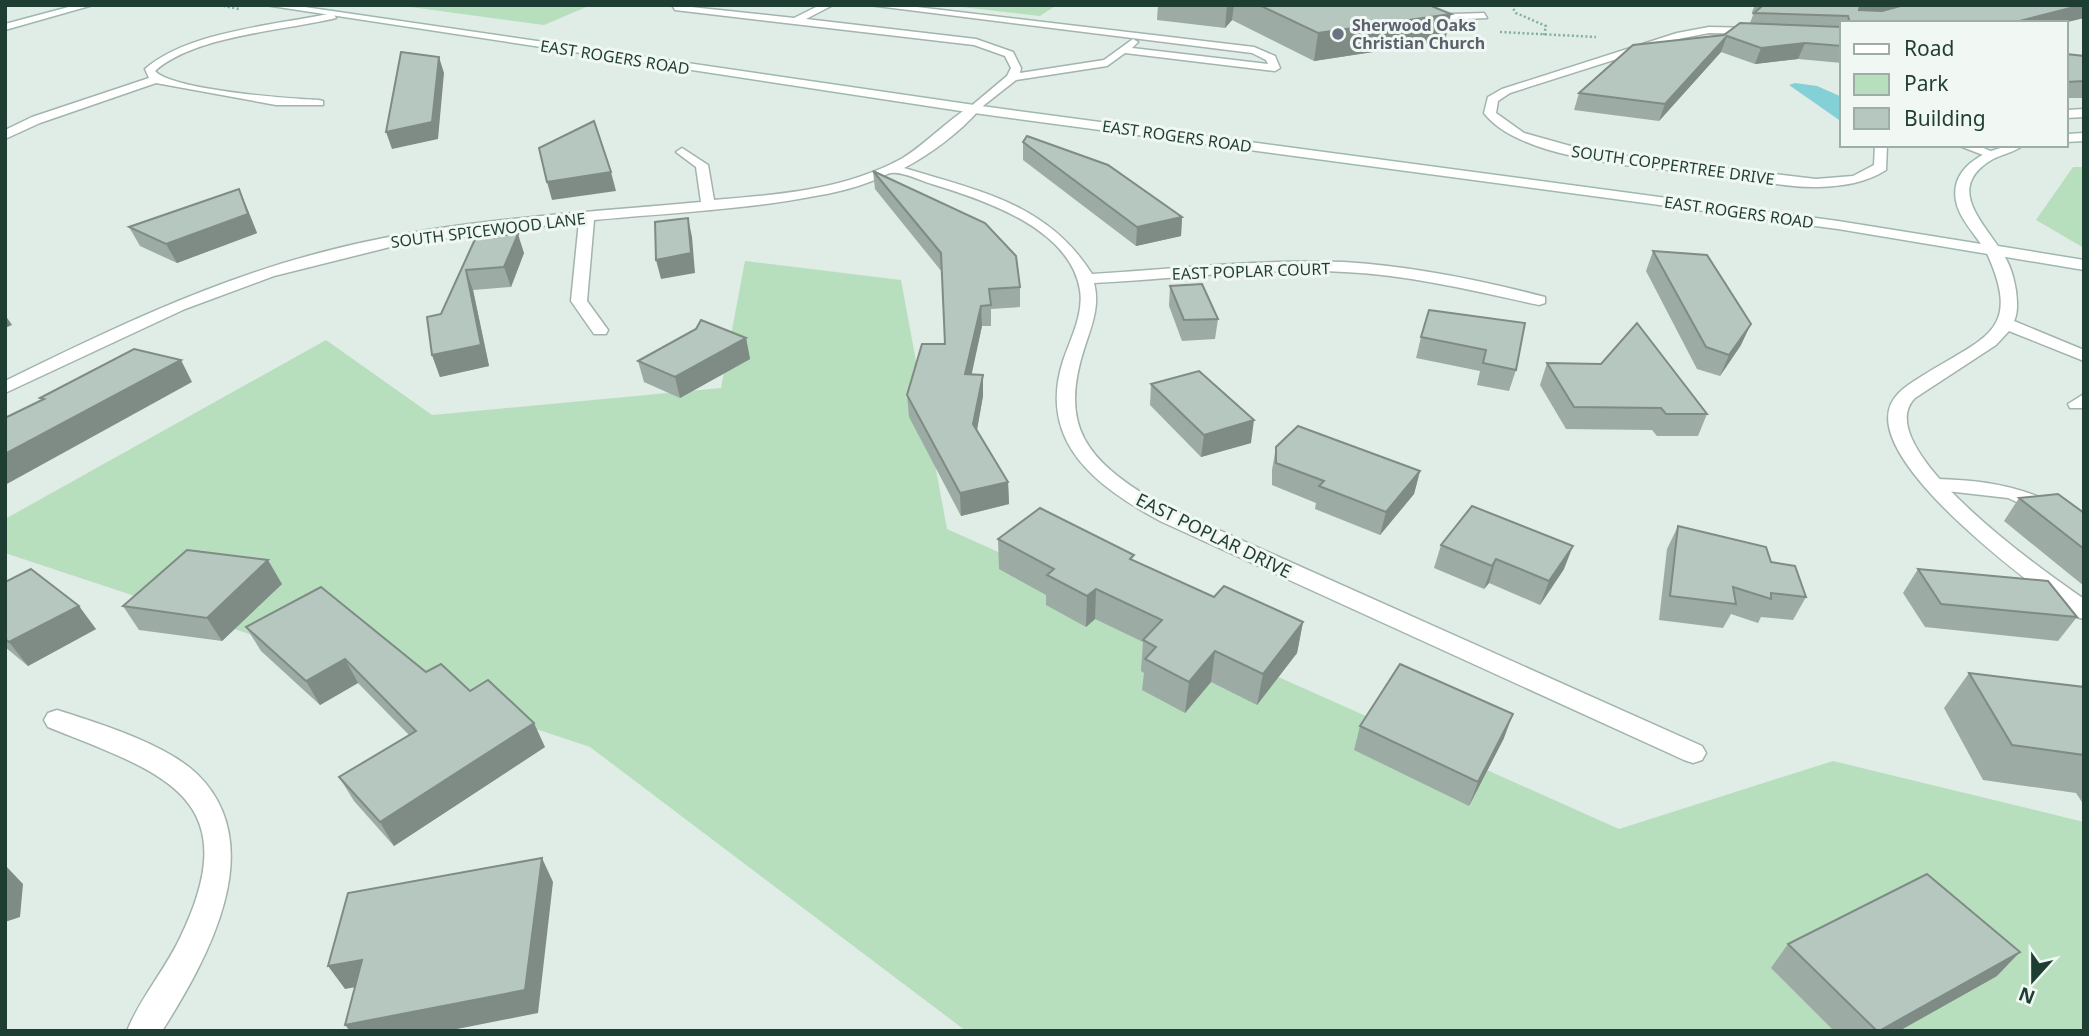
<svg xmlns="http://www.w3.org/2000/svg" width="2089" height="1036" font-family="'Noto Sans',sans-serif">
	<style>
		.green { fill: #b7dfbe }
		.water { fill: #83d0d6 }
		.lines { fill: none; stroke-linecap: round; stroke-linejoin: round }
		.lane-casing { stroke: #a2b4ad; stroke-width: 3 }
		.street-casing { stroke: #a2b4ad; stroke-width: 3 }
		.secondary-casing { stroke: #9db9ad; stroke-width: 3 }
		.path { stroke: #7eb29d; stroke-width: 2.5; stroke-dasharray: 2 2.5; stroke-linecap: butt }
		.lane { fill: #fff; fill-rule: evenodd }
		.street { fill: #fff; fill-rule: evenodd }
		.secondary { fill: #fff; fill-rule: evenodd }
		.wall { fill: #9caba3 }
		.shaded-wall { fill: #7f8b85 }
		.building { fill: #b5c7be; stroke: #7f8b85; stroke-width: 2 }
		.worship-dot { fill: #6b7280; stroke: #f1f8f4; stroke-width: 2.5 }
		.labels { text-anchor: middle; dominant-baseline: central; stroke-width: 6; stroke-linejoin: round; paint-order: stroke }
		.far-worship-label { font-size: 16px; font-weight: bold; fill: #5b616d; stroke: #f1f8f4; text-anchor: start }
		.far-street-label { font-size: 16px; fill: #1f3e33; stroke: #f1f8f4 }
		.street-label { font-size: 18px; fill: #1f3e33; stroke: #f1f8f4 }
	</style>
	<rect width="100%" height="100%" fill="#e0ece6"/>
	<g class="green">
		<path d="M396 5H591L544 25Z"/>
		<path d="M945 5H1063L1055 6 1040 16Z"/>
		<path d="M2073 167H2084V248L2036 220Z"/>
		<path d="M745 261 901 280 947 529 1619 829 1833 761 2084 822V1031H966L590 747 5 553V519L326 340 432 415 721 388Z"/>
	</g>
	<path class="water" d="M1795 83 1817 86 1842 97V122L1789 85Z"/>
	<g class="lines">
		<g class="lane-casing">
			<g id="lane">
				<path d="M672 5 794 18 820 5H833L806 19 976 39 1013 52 1021 68 1020 73 1104 60 1133 39 1138 42 1132 48 1268 64 1266 60 1252 53 869 5H900L1254 47 1275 56 1280 68 1275 71 1125 53 1107 66 1016 80 974 113 968 109 970 107 1007 76 1011 68 1005 56 974 45 675 10Z"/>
				<path d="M1484 13 1487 18 1422 21 1417 18 1422 15Z"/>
				<path d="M1936 479C1991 480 2038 489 2084 522V540L2041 513 2008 498 1929 489 1926 485Z"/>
			</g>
		</g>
		<g class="street-casing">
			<g id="street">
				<path d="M333 13 336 18C283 31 196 35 155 71 172 90 290 99 319 100L323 101V105H276L156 83 40 123 5 139V130L32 117 149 78 145 69C189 31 277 25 333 13Z"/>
				<path d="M1709 27 1759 28 1764 31 1759 34 1709 33 1683 38 1510 93 1498 101 1496 113 1524 133 1592 152 1816 179 1853 176 1874 165 1875 145H1887L1886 170C1865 183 1844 186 1819 187 1788 188 1754 180 1723 176 1662 168 1523 164 1484 113L1488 97 1502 89 1677 33Z"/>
				<path d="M974 105 980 109C960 132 931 154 904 168 979 191 1047 203 1092 274 1175 269 1260 259 1344 262 1411 266 1480 280 1545 297V303L1539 305C1475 291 1410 275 1345 272 1261 267 1177 279 1094 283 1100 305 1092 325 1085 346 1058 428 1087 460 1156 502L1702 746 1706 753 1702 760 1693 763 1684 760 1160 521C1096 486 1037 442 1063 361 1070 340 1084 314 1080 290 1070 228 984 200 932 184 921 181 902 171 891 173 885 174 878 179 872 181 854 188 834 193 815 196 743 210 667 213 594 220L587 301 608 330 606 334H594L571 301 579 221 565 223 402 244 274 276 185 309 5 393V381C103 333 202 285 308 256 435 220 569 214 701 202L696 167 676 152 682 148 708 165 714 200C777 195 844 190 901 159 923 147 956 112 974 105Z"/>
				<path d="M2084 109V117L2066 118V110Z"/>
				<path d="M1957 145H1977L1997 154 1991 158Z"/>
				<path d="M1992 245C2011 250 2023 304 2014 321L2084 350V361L2009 331 1996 345 1915 398C1866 447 2049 575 2084 599V619L2076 617C2034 586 1864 463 1891 404 1897 391 1911 383 1922 376 1986 336 2024 332 1985 249Z"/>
				<path d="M2084 394V408H2070L2068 404Z"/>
				<path d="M57 710C98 723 166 744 197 774 271 846 207 960 162 1031H127C140 998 165 970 180 938 250 794 158 772 48 727L44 720 48 713Z"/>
			</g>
		</g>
		<g class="secondary-casing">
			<g id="secondary">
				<path d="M76 5H93L5 30V24Z"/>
				<path d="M265 5H291L974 105 1838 221 1981 244C1972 231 1959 217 1956 201 1949 164 1993 145 2023 145 2015 152 2003 154 1993 159 1948 185 1977 216 1998 246L2084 260V270L1838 229 974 113Z"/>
				<path d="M2084 133V141L2066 142V134Z"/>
			</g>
		</g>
		<g class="path">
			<path d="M219 5 239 9"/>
			<path d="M1511 5 1516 13 1546 26 1544 35"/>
			<path d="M1500 32 1596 37"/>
		</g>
		<use href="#lane" class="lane"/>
		<use href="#street" class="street"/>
		<use href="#secondary" class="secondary"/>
	</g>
	<g class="wall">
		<path d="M1158 5H1429L1445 41 1314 61 1232 20 1225 28 1157 20Z"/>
		<path d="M1755 5H2084V18L2063 23H1842V63L1798 59 1755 64 1721 52 1659 121 1574 110 1579 93 1750 23 1753 15 1752 12Z"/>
		<path d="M2066 54 2084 56V98H2066Z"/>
		<path d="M1023 142 1182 217 1181 236 1136 246 1023 160Z"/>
		<path d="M873 171 1020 287V307L991 309V326H982L971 374 983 396 977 430 1008 482 1009 504 961 516 909 417 907 395 945 344 942 272 875 189Z"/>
		<path d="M239 189 247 208 257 233 177 263 140 246 129 227Z"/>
		<path d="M476 237 524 253 511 287 473 290 489 366 440 377 432 355 441 314Z"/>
		<path d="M1653 251 1741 345 1720 376 1697 369 1646 271Z"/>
		<path d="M1170 286 1218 319 1215 339 1182 341 1169 306Z"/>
		<path d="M1429 310 1516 370 1509 391 1477 385 1480 371 1416 358 1421 337Z"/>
		<path d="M746 338 750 359 680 398 644 382 638 361Z"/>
		<path d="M1547 363 1707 414 1698 436H1657L1652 430 1566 429 1540 385Z"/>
		<path d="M1151 384 1251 443 1201 457 1150 405Z"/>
		<path d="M1276 447 1420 471 1414 494 1380 535 1315 509 1316 503 1272 485V470Z"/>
		<path d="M2019 498 2084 513V586L2004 521Z"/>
		<path d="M1678 526 1806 597 1793 620 1761 617 1758 623 1731 614 1723 628 1659 620 1667 549Z"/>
		<path d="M998 539 1134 561 1214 597 1303 622 1297 653 1257 705 1211 682 1185 713 1142 690 1144 673 1141 671 1143 642 1095 619 1086 627 1046 605V595L999 569Z"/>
		<path d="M1441 545 1564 569 1540 605 1489 583 1484 589 1434 568Z"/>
		<path d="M1918 569 2077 617 2058 641 1925 627 1903 593Z"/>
		<path d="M5 582 96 629 28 666 5 647Z"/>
		<path d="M282 584 222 641 139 630 123 606Z"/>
		<path d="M246 627 426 672 470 691 545 747 394 846 354 801 339 777 409 735 358 683 320 705 261 651Z"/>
		<path d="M1969 673 2084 687V803L2082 802 2076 793 1983 780 1944 708Z"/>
		<path d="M1360 726 1504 738 1469 806 1354 750Z"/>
		<path d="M1788 944 1997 976 1899 1031H1834L1771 968Z"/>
	</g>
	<g class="shaded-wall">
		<path d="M1227 5H1234L1232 20 1225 28Z"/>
		<path d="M1862 5H1921L1853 20 1860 6Z"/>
		<path d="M2084 5V18L2063 23H2012Z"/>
		<path d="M1451 14 1445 41 1314 61 1318 33Z"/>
		<path d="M1727 36 1721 52 1659 121 1665 104Z"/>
		<path d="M1805 43 1798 59 1755 64 1761 48Z"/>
		<path d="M439 57 444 73 438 139 392 149 386 132Z"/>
		<path d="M611 172 616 191 552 200 547 182Z"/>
		<path d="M239 189 247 208 257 233 177 263 166 244Z"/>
		<path d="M1182 217 1181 236 1136 246 1137 227Z"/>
		<path d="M688 218 692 237 695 273 661 279 656 260Z"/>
		<path d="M518 234 524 253 511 287 504 267Z"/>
		<path d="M466 270 473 290 489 366 440 377 432 355Z"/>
		<path d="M981 306 982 326 967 396 965 374Z"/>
		<path d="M5 315 12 325 5 328Z"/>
		<path d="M1751 324 1741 345 1720 376 1729 355Z"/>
		<path d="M746 338 750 359 680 398 675 377Z"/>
		<path d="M181 360 192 382 5 485V454Z"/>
		<path d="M983 375V396L974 446 973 424Z"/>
		<path d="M1254 420 1251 443 1201 457 1204 435Z"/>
		<path d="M1420 471 1414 494 1380 535 1386 512Z"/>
		<path d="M1008 482 1009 504 961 516 960 493Z"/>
		<path d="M1573 546 1564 569 1540 605 1549 581Z"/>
		<path d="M1496 559 1489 583 1484 589 1492 566Z"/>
		<path d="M268 560 282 584 222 641 207 618Z"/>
		<path d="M1096 589 1095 619 1086 627 1087 596Z"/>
		<path d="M79 606 96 629 28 666 9 642Z"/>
		<path d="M1303 622 1297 653 1257 705 1263 674Z"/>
		<path d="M1215 651 1211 682 1185 713 1189 682Z"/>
		<path d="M345 659 358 683 320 705 306 681Z"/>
		<path d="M1513 714 1504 738 1469 806 1478 782Z"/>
		<path d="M534 723 545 747 394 846 380 822Z"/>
		<path d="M542 858 553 882 538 1013 447 1031H350L345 1025Z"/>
		<path d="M5 865 23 884 20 917 5 922Z"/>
		<path d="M2020 952 1997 976 1899 1031H1879Z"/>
		<path d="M362 960 378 983 345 989 328 966Z"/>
	</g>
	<g class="building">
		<path d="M1259 5H1429L1451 14 1318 33Z"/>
		<path d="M1760 5H1862L1860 6 1859 10 1882 11 1904 5H2082L2012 23H1850L1848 16 1754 13 1761 7Z"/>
		<path d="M1740 23 1842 27V46L1805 43 1761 48 1727 36 1665 104 1579 93 1633 45 1724 35Z"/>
		<path d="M401 52 439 57 432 122 386 132Z"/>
		<path d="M2066 54 2084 56V81L2066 82Z"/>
		<path d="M594 121 611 172 547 182 539 148Z"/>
		<path d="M1027 136 1108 165 1182 217 1137 227 1023 142Z"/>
		<path d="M873 171 985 223 1016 256 1020 287 989 289 991 305 981 306 965 374 983 375 973 424 1008 482 960 493 907 395 922 344H945L941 253Z"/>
		<path d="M239 189 248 214 166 244 129 227Z"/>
		<path d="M688 218 691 253 656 260 655 222Z"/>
		<path d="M518 234 504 267 466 270 481 345 432 355 427 317 441 314 476 237Z"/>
		<path d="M1653 251 1707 255 1751 324 1729 355 1706 347Z"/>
		<path d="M1202 284 1218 319 1184 320 1170 286Z"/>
		<path d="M1429 310 1525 323 1516 370 1483 363 1486 350 1421 337Z"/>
		<path d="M701 320 746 338 675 377 638 361 696 329Z"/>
		<path d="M1637 323 1707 414H1666L1661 408 1574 407 1547 363 1601 364Z"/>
		<path d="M134 349 181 360 5 454V418L44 399 40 398Z"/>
		<path d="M1199 371 1254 420 1204 435 1151 384Z"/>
		<path d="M1298 426 1420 471 1386 512 1319 486 1324 481 1276 463V447Z"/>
		<path d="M2058 494 2084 513V549L2019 498Z"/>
		<path d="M1472 506 1573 546 1549 581 1496 559 1492 566 1441 545Z"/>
		<path d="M1040 508 1134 555 1130 559 1214 597 1224 586 1303 622 1263 674 1215 651 1189 682 1145 659 1156 647 1143 640 1162 620 1096 589 1087 596 1047 575 1054 569 998 539Z"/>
		<path d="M1678 526 1766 547 1771 562 1795 566 1806 597 1771 593V599L1733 587 1736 604 1670 596Z"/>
		<path d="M187 550 268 560 207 618 123 606Z"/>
		<path d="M31 569 79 606 9 642 5 639V582Z"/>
		<path d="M1918 569 2048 581 2077 617 1941 604Z"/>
		<path d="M321 587 426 672 441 664 470 691 488 680 534 723 380 822 339 777 416 731 345 659 306 681 246 627Z"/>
		<path d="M1400 664 1513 714 1478 782 1360 726Z"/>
		<path d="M1969 673 2084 687V755L2012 745Z"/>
		<path d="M542 858 525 990 345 1025 362 960 328 966 348 893Z"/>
		<path d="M1927 874 2020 952 1879 1031H1877L1788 944Z"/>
	</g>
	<circle class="worship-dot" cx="1338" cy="34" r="7"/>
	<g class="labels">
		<g class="far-worship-label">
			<text x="1352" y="25">Sherwood Oaks<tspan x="1352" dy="18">Christian Church</tspan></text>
		</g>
		<g class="far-street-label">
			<text transform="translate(615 57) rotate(9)">EAST ROGERS ROAD</text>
			<text transform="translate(1177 136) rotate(8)">EAST ROGERS ROAD</text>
			<text transform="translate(1673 165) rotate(8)">SOUTH COPPERTREE DRIVE</text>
			<text transform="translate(1739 212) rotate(8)">EAST ROGERS ROAD</text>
			<text transform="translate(488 230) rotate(-7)">SOUTH SPICEWOOD LANE</text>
			<text transform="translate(1251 271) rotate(-2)">EAST POPLAR COURT</text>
		</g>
		<g class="street-label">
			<text transform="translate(1214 535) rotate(26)">EAST POPLAR DRIVE</text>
		</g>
	</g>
	<rect width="2089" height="1036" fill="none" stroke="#1f3e33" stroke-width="14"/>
	<rect x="1840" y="21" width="228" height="126" fill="#f1f8f4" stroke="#9daea7" stroke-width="2"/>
	<rect x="1854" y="44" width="35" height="10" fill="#ffffff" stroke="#9daea7" stroke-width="2"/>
	<text x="1904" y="56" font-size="21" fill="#1f3e33">Road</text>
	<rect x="1854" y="74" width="35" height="21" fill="#b7dfbe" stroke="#9daea7" stroke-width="2"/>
	<text x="1904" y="91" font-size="21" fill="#1f3e33">Park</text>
	<rect x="1854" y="108" width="35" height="21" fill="#b5c7be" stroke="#9daea7" stroke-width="2"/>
	<text x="1904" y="126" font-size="21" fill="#1f3e33">Building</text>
	<g transform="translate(2033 980) rotate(201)" stroke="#f1f8f4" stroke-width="5" paint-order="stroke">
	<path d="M0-5L12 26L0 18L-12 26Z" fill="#1f3e33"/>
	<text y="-10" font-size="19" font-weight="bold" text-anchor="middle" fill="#1f3e33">N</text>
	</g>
</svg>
